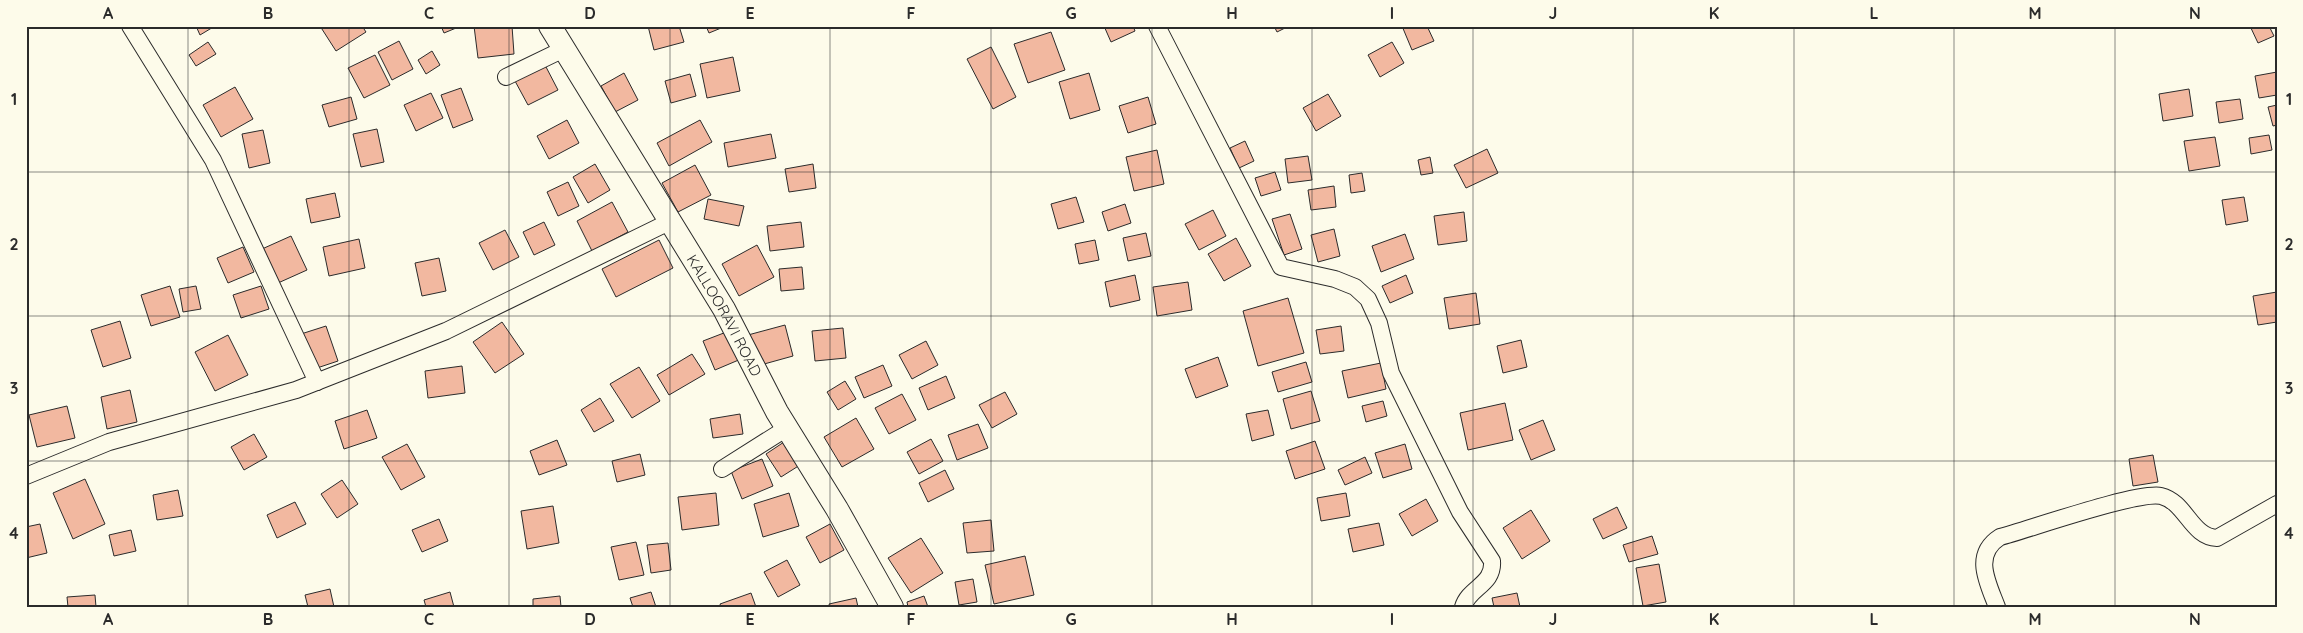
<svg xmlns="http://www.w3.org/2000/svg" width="2303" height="633" font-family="Quicksand,sans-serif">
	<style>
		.building { fill: #f2b8a0; stroke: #2b2b2b }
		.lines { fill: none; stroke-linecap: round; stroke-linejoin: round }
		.street-casing { stroke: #2b2b2b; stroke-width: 18 }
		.secondary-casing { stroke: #2b2b2b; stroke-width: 24 }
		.street { stroke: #fdfbea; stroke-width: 16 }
		.secondary { stroke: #fdfbea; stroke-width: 22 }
		.grid { fill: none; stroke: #2b2b2b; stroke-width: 1; stroke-opacity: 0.55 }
		.labels { text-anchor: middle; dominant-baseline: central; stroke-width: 4; stroke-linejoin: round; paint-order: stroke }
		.street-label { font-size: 15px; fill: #2b2b2b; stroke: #fdfbea }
		.neatline { fill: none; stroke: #2b2b2b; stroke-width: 2 }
		.grid-label { font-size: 16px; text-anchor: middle; font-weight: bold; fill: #2b2b2b }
	</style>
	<rect width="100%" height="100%" fill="#fdfbea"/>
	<g class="building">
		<path d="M196 26H215L200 35Z"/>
		<path d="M320 26H362L366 32 336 51Z"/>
		<path d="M441 26H461L444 33Z"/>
		<path d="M474 26H512L514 54 478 58Z"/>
		<path d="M648 26H679L684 42 654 50Z"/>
		<path d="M706 26H726L709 33Z"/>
		<path d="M1104 26H1133L1135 31 1111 42Z"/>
		<path d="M1274 26H1289L1277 32Z"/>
		<path d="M1402 26H1427L1434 41 1412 50Z"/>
		<path d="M2250 26H2269L2274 36 2258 43Z"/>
		<path d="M1051 32 1065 70 1028 83 1014 44Z"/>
		<path d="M399 41 413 69 392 80 378 52Z"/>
		<path d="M208 42 216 54 196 66 189 55Z"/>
		<path d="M1392 42 1404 63 1380 77 1368 55Z"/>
		<path d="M991 47 1016 97 993 109 967 59Z"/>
		<path d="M432 51 440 65 426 74 418 60Z"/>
		<path d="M375 55 390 85 364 98 348 68Z"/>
		<path d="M733 57 740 91 707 98 700 64Z"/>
		<path d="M545 65 558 90 528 105 515 81Z"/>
		<path d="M2277 72V95L2259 98 2255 76Z"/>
		<path d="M624 73 638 100 615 112 601 86Z"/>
		<path d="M1089 73 1100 110 1070 119 1059 82Z"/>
		<path d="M690 74 696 96 671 103 665 81Z"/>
		<path d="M235 87 253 119 221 137 203 105Z"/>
		<path d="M461 88 473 120 453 128 441 95Z"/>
		<path d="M2189 89 2193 116 2163 121 2159 94Z"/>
		<path d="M431 93 443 118 416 131 404 105Z"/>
		<path d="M1328 94 1341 116 1316 131 1303 108Z"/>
		<path d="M351 97 357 119 329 127 322 105Z"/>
		<path d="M1148 97 1156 124 1128 133 1119 106Z"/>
		<path d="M2240 99 2243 119 2219 123 2216 102Z"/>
		<path d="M2277 105V125L2273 126 2268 107Z"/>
		<path d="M567 120 579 143 549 159 537 136Z"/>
		<path d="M700 120 712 142 669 166 657 143Z"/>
		<path d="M377 129 384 162 361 167 353 134Z"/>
		<path d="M263 130 270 163 249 168 242 134Z"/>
		<path d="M771 134 776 158 728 167 724 143Z"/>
		<path d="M2269 135 2272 150 2251 154 2249 138Z"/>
		<path d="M2215 137 2220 166 2189 171 2184 141Z"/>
		<path d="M1245 141 1254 161 1239 168 1230 148Z"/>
		<path d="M1487 149 1498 173 1466 188 1454 165Z"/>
		<path d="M1157 150 1164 184 1134 191 1126 157Z"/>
		<path d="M1308 156 1312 180 1288 183 1285 159Z"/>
		<path d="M1430 157 1433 173 1421 175 1418 160Z"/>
		<path d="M595 164 610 190 588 203 573 177Z"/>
		<path d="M813 164 816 188 789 192 785 169Z"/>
		<path d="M695 165 711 195 678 212 662 183Z"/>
		<path d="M1275 172 1281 190 1261 196 1255 178Z"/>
		<path d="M1362 173 1365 191 1351 193 1349 175Z"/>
		<path d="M568 182 579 206 558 216 547 192Z"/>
		<path d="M1334 186 1336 207 1311 210 1308 190Z"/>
		<path d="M335 193 340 217 311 223 306 199Z"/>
		<path d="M1076 197 1084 222 1058 229 1051 204Z"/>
		<path d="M2244 197 2248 221 2226 225 2222 200Z"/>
		<path d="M708 199 744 206 739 226 704 219Z"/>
		<path d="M612 202 628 232 592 251 577 221Z"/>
		<path d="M1125 204 1131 223 1108 231 1102 212Z"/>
		<path d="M1213 210 1226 236 1199 250 1185 224Z"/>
		<path d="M1464 212 1467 241 1438 245 1434 216Z"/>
		<path d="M1290 214 1302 249 1284 255 1272 219Z"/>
		<path d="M544 222 555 245 534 255 523 232Z"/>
		<path d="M801 222 804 247 770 251 767 226Z"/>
		<path d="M1334 229 1340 256 1318 262 1311 235Z"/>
		<path d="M505 230 519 257 493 270 479 243Z"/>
		<path d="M1146 233 1151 256 1128 261 1123 238Z"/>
		<path d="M1405 234 1414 259 1381 272 1372 246Z"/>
		<path d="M291 236 307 270 278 283 262 249Z"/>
		<path d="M1236 238 1251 266 1224 281 1208 254Z"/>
		<path d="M359 239 365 268 329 276 323 247Z"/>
		<path d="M659 240 673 268 616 297 602 269Z"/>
		<path d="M1095 240 1099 260 1079 264 1075 244Z"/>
		<path d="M757 245 774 277 739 296 722 264Z"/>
		<path d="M243 247 254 272 228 283 217 258Z"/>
		<path d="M439 258 446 291 422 296 415 263Z"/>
		<path d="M802 267 804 289 781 291 779 269Z"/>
		<path d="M1135 275 1140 300 1110 307 1105 282Z"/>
		<path d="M1406 275 1413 293 1390 303 1382 286Z"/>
		<path d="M1188 282 1192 310 1157 316 1153 287Z"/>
		<path d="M170 286 180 317 151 326 141 295Z"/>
		<path d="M196 286 201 309 183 312 179 289Z"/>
		<path d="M261 286 269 309 241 318 233 295Z"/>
		<path d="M2277 292V322L2258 325 2253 296Z"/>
		<path d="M1476 293 1480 324 1449 329 1444 298Z"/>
		<path d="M1288 298 1304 353 1258 366 1243 311Z"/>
		<path d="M120 321 131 358 103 367 91 330Z"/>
		<path d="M502 322 524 354 495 373 473 342Z"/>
		<path d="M785 325 793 356 757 366 748 335Z"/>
		<path d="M326 326 338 361 314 369 301 334Z"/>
		<path d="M1341 326 1344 351 1320 354 1316 330Z"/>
		<path d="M843 328 846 358 815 361 812 331Z"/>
		<path d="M729 331 741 359 715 370 703 341Z"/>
		<path d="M228 335 248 375 215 391 195 352Z"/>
		<path d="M1521 340 1527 367 1503 373 1497 346Z"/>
		<path d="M926 341 938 365 912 379 899 355Z"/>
		<path d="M692 354 705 374 669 395 657 375Z"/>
		<path d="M1218 357 1228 386 1196 398 1185 369Z"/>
		<path d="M1306 362 1312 382 1278 392 1272 372Z"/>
		<path d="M1381 363 1386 389 1348 398 1342 371Z"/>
		<path d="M883 365 892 386 864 398 855 377Z"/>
		<path d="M462 366 465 393 428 398 425 371Z"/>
		<path d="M639 367 660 401 632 418 610 384Z"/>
		<path d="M946 376 955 398 928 410 919 388Z"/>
		<path d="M845 381 856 399 838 410 827 392Z"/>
		<path d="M130 390 137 422 107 429 101 397Z"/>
		<path d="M1311 391 1320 421 1291 429 1283 399Z"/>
		<path d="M1005 392 1017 414 992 428 979 405Z"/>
		<path d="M902 394 916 420 889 434 875 408Z"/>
		<path d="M600 398 614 421 594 432 581 410Z"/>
		<path d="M1383 401 1387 416 1366 422 1362 406Z"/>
		<path d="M1505 403 1513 440 1468 450 1460 413Z"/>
		<path d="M67 406 75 438 37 447 29 415Z"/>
		<path d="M367 410 377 438 344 449 335 421Z"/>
		<path d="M1268 410 1274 435 1252 441 1246 414Z"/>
		<path d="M740 414 743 434 713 438 710 419Z"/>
		<path d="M856 418 874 449 842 467 824 437Z"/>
		<path d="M1543 420 1555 450 1531 460 1519 430Z"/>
		<path d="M978 424 988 448 957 460 948 435Z"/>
		<path d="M254 434 267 457 244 470 231 447Z"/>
		<path d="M931 439 943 461 919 474 907 452Z"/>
		<path d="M557 440 567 465 539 475 530 451Z"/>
		<path d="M1315 441 1325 469 1295 479 1286 451Z"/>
		<path d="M784 442 800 465 781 477 766 454Z"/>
		<path d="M407 444 425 477 401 490 382 457Z"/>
		<path d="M1405 444 1412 469 1383 478 1375 453Z"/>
		<path d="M640 454 645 475 617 482 612 461Z"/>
		<path d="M2153 455 2158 482 2133 486 2129 459Z"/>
		<path d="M1365 457 1372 473 1345 485 1338 470Z"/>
		<path d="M762 459 773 486 742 499 731 471Z"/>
		<path d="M945 470 954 489 928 502 919 483Z"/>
		<path d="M85 479 105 524 73 539 53 493Z"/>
		<path d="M342 480 358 504 337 518 321 494Z"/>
		<path d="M178 490 183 516 157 520 153 495Z"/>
		<path d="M716 493 719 525 682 530 678 497Z"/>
		<path d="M789 493 799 526 763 537 754 504Z"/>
		<path d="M1346 493 1350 516 1321 521 1317 498Z"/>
		<path d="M1426 499 1438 521 1412 536 1399 514Z"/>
		<path d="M295 502 306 524 277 538 267 515Z"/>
		<path d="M553 506 559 543 527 549 521 511Z"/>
		<path d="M1617 507 1627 528 1603 539 1593 519Z"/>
		<path d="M1531 510 1550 541 1522 559 1503 528Z"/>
		<path d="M439 519 448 541 422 552 412 530Z"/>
		<path d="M991 520 994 551 967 553 963 523Z"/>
		<path d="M1379 523 1384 545 1353 552 1348 529Z"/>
		<path d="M40 524 47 553 26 558V527Z"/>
		<path d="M830 524 844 550 820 563 806 537Z"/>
		<path d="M131 530 136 551 114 556 109 535Z"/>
		<path d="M1652 536 1658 554 1629 562 1623 545Z"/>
		<path d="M921 538 943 573 911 593 888 558Z"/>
		<path d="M636 542 644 575 619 580 611 547Z"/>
		<path d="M668 543 671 570 651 573 647 545Z"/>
		<path d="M1025 556 1034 595 994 604 985 565Z"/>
		<path d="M787 560 800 585 778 597 764 572Z"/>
		<path d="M1659 564 1666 602 1643 606 1636 568Z"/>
		<path d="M973 579 977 602 959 605 955 582Z"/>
		<path d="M330 589 334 607H308L305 595Z"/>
		<path d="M450 592 454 607H426L424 600Z"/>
		<path d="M651 592 656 607H633L630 598Z"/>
		<path d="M751 593 756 607H721L720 604Z"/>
		<path d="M1517 593 1520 607H1494L1492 598Z"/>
		<path d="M95 595 96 607H68L67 597Z"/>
		<path d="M560 596 561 607H533V599Z"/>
		<path d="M924 596 928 607H908L907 602Z"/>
		<path d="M856 598 858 607H830L829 604Z"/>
	</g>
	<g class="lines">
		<g class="street-casing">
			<g id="street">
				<path d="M130 26 213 160 317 382"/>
				<path d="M1157 26 1281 267 1335 279 1355 287 1368 299 1379 323 1391 373 1460 512 1492 561C1494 585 1469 587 1463 607"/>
				<path d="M506 77 564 49"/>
				<path d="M722 469 787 428"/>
				<path d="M26 476 109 442 296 390 446 331 669 222"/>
				<path d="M1997 607C1988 583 1972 555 2000 537 2030 529 2138 491 2161 496 2186 502 2191 537 2217 538L2277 504"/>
			</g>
		</g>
		<g class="secondary-casing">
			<g id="secondary">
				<path id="s1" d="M550 26 724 309 777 412 837 509 892 607"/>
			</g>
		</g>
		<use href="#street" class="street"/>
		<use href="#secondary" class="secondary"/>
	</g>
	<path class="grid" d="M188 26V607M349 26V607M509 26V607M670 26V607M830 26V607M991 26V607M1152 26V607M1312 26V607M1473 26V607M1633 26V607M1794 26V607M1954 26V607M2115 26V607M26 172H2277M26 316H2277M26 461H2277"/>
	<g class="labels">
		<g class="street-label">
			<text stroke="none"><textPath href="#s1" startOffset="338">KALLOORAVI ROAD</textPath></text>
		</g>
	</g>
	<rect width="2303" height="633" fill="none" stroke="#fdfbea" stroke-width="55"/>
	<rect x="28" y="28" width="2248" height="578" class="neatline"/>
	<g class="grid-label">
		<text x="108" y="19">A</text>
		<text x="268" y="19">B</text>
		<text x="429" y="19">C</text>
		<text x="590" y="19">D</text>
		<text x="750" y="19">E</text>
		<text x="911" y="19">F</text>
		<text x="1071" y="19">G</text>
		<text x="1232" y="19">H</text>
		<text x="1392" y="19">I</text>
		<text x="1553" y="19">J</text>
		<text x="1714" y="19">K</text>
		<text x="1874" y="19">L</text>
		<text x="2035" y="19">M</text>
		<text x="2195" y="19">N</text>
		<text x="14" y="105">1</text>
		<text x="2289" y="105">1</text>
		<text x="14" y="250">2</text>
		<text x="2289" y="250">2</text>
		<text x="14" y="394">3</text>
		<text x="2289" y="394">3</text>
		<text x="14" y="539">4</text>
		<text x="2289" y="539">4</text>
		<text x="108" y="625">A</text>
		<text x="268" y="625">B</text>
		<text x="429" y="625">C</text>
		<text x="590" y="625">D</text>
		<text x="750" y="625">E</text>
		<text x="911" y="625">F</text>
		<text x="1071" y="625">G</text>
		<text x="1232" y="625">H</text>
		<text x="1392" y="625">I</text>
		<text x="1553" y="625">J</text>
		<text x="1714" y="625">K</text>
		<text x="1874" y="625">L</text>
		<text x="2035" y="625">M</text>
		<text x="2195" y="625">N</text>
	</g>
</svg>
